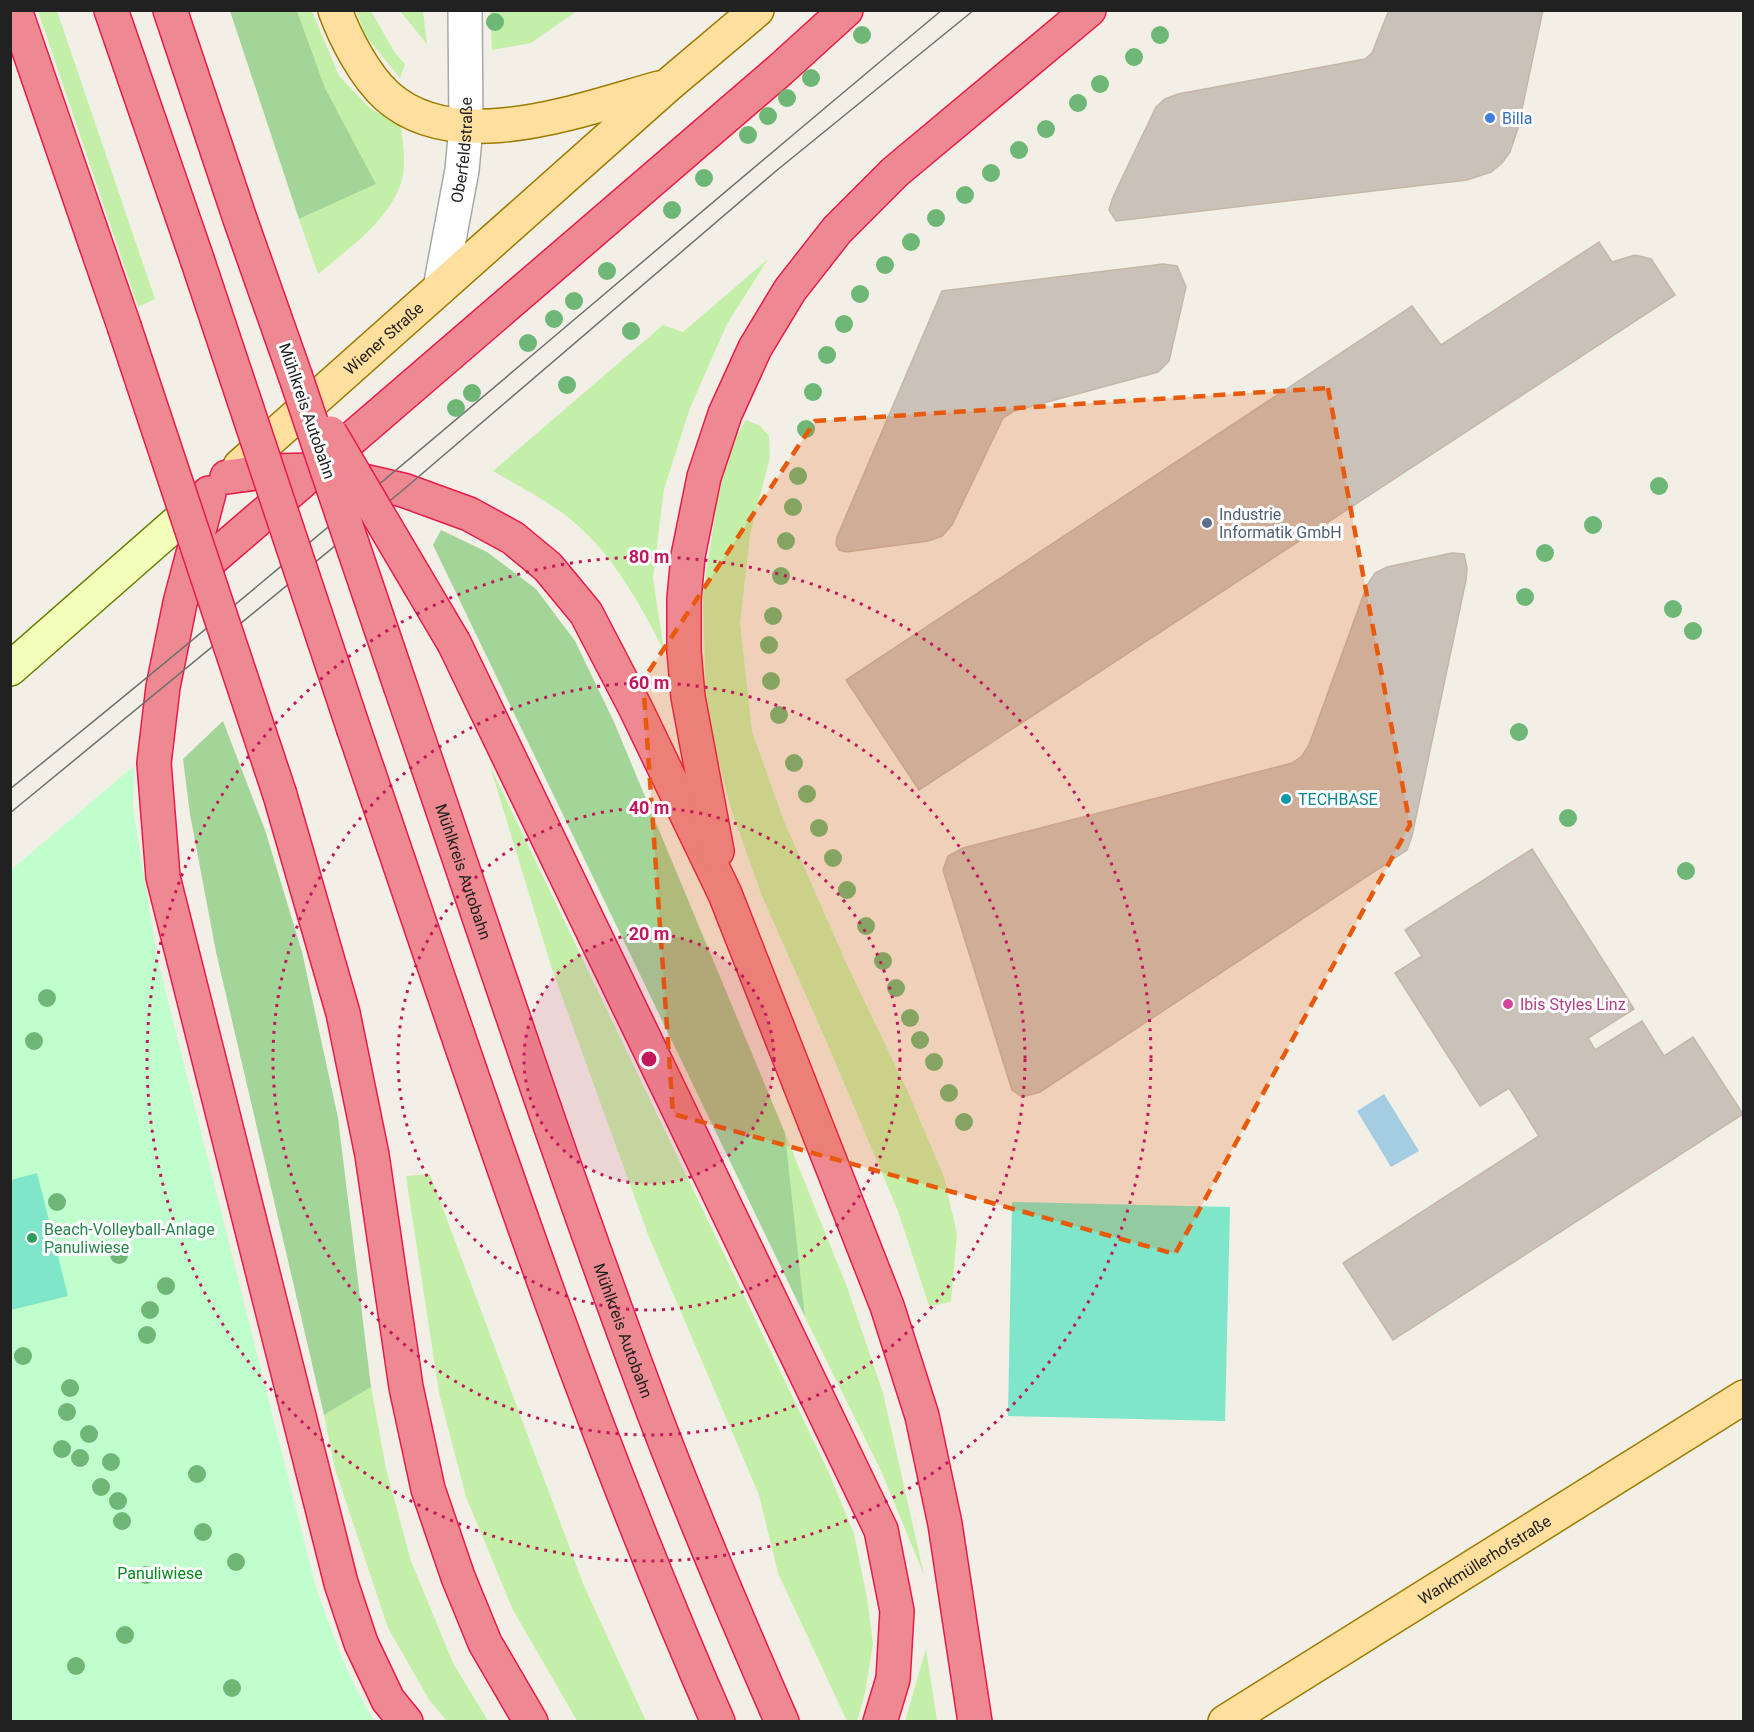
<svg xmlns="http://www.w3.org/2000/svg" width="1754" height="1732" font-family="Roboto,sans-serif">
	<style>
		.grass { fill: #c4efa9 }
		.forest { fill: #a3d498 }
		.park { fill: #c1fecd }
		.pitch { fill: #7fe6c9 }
		.water { fill: #a4cde2 }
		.building { fill: #cac2b9; stroke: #c5b7a7; stroke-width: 1.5 }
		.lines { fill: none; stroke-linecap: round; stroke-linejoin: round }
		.minor-casing { stroke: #a8a8a8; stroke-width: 36 }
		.secondary-casing { stroke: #647f00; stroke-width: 36 }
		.primary-casing { stroke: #9d7a00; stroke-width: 36 }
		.motorway-casing { stroke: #e91a4b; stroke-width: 36 }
		.minor { stroke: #fff; stroke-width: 33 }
		.secondary { stroke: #f3feb8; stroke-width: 33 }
		.primary { stroke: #ffdf9e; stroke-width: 33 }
		.motorway { stroke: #ee8991; stroke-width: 33 }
		.tram { stroke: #6f6f6f; stroke-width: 1.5 }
		.motorway-bridge-casing { stroke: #e91a4b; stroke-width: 36; stroke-linecap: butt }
		.motorway-bridge { stroke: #ee8991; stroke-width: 33 }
		.tree { fill: #6fb777 }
		.marked { fill: #e8590c; fill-opacity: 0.2; stroke: #e8590c; stroke-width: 4.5; stroke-dasharray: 12 8; stroke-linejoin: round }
		.ring { fill: none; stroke: #c2185b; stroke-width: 3; stroke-dasharray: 3 6 }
		.shop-dot { fill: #3f7fe0; stroke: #fff; stroke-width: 2 }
		.service-dot { fill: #5c6f8a; stroke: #fff; stroke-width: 2 }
		.culture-dot { fill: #0f9aa8; stroke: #fff; stroke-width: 2 }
		.hotel-dot { fill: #d1479c; stroke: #fff; stroke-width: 2 }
		.leisure-dot { fill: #2e9e5b; stroke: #fff; stroke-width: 2 }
		.labels { text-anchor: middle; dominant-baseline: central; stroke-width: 6; stroke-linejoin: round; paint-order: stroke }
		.shop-label { font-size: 16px; fill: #366cbe; stroke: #fff; text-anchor: start }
		.street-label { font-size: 16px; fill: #212121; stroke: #fff }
		.service-label { font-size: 16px; fill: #4e5e75; stroke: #fff; text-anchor: start }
		.culture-label { font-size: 16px; fill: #0d838f; stroke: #fff; text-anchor: start }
		.hotel-label { font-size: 16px; fill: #b23c85; stroke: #fff; text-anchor: start }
		.leisure-label { font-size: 16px; fill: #27864d; stroke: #fff; text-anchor: start }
		.park-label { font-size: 16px; fill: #038a1d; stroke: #fff }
		.centre { fill: #c2185b; stroke: #fff; stroke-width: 3 }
		.ring-label { font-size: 18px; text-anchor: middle; font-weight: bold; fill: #c2185b; stroke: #fff; stroke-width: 6; stroke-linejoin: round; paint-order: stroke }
	</style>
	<rect width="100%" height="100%" fill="#f2efe6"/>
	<g class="grass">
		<path d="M38 11H57L155 299 138 307Z"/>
		<path d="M297 11H312L339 76 370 108 401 126C403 145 407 168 400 186 385 224 348 249 318 274L299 219 376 184 325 88Z"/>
		<path d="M356 11H371L395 53 405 64 400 78 365 35Z"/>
		<path d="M400 11H423L427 44Z"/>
		<path d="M490 11V10L577 11 531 43 492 50Z"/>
		<path d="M768 259 727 324 690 408 664 489 653 578 664 651C641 606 614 556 575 523 551 502 520 487 493 471L663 325 683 332Z"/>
		<path d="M746 420 760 426 769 436 770 457 750 535 740 623 752 732 784 821 847 965 908 1092 944 1177 957 1234 951 1302 929 1306 898 1211 828 1045 762 896 731 809 706 711 703 593 719 490 735 438Z"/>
		<path d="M490 766 829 1473 854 1534 867 1598 873 1644 865 1693 857 1721H847L778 1573 759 1495 649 1237 552 969Z"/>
		<path d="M785 1133 847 1287 883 1393 924 1575 882 1473 805 1317Z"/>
		<path d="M430 1174 584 1586 646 1721 579 1722 576 1719 513 1610 466 1497 439 1393 406 1176Z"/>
		<path d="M371 1387 386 1469 411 1561 453 1663 488 1721H447L430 1701 388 1628 335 1469 324 1415Z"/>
		<path d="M926 1649 937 1721H905Z"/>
	</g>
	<g class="forest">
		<path d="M230 11H297L325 88 376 184 299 219Z"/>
		<path d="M441 530 487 552 536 589 575 641 614 722 785 1133 805 1317 433 545Z"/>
		<path d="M223 721 265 830 302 952 338 1118 371 1387 324 1415 216 952 190 814 183 759Z"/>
	</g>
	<path class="park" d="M134 766 133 808 157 957 315 1584C331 1632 348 1678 374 1721L11 1722V870Z"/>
	<g class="pitch">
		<path d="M37 1173 68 1296 11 1310V1180Z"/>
		<path d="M1012 1202 1230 1207 1225 1421 1008 1416Z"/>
	</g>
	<path class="water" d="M1384 1094 1419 1151 1391 1167 1357 1111Z"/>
	<g class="building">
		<path d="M1389 10H1543L1518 128 1510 152 1502 163 1491 172 1467 180 1116 221 1109 210 1113 197 1156 107 1165 99 1178 94 1365 59 1372 53Z"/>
		<path d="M1599 242 1612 262 1635 255 1651 259 1675 295 919 790 846 680 1412 306 1441 345Z"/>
		<path d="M1163 264 1177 266 1186 287 1169 361 1158 372 1014 411 1003 418 952 525 942 536 928 541 846 552 839 550 836 544 837 537 942 291Z"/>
		<path d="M1452 553 1464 554 1467 568 1466 580 1412 836 1407 850 1040 1092 1022 1097 1012 1090 943 870 948 856 963 848 1292 763 1302 756 1309 745 1367 585 1375 573 1387 567Z"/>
		<path d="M1532 849 1634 1009 1588 1038 1595 1050 1642 1021 1664 1056 1693 1037 1743 1114 1393 1340 1343 1263 1539 1136 1509 1088 1480 1106 1395 973 1422 956 1405 930Z"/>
	</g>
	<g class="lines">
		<g class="minor-casing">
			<g id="minor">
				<path id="s1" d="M440 288 462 170 466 127 465 10"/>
			</g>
		</g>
		<g class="secondary-casing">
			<path id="secondary" d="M10 669 206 497"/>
		</g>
		<g class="primary-casing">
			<g id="primary">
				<path d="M335 10C345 38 365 76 387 96 456 158 582 109 659 88"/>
				<path id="s2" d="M240 466 667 86 757 10"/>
				<path id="s3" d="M1225 1722 1744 1397"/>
			</g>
		</g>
		<g class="motorway-casing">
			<g id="motorway">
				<path d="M15 10 124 326"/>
				<path d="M111 10 197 259"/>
				<path d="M170 10 240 219 295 375"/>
				<path d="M227 477 270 471 316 470 403 490 469 514 513 538 548 567 586 613 635 707 725 894 887 1306 922 1416 945 1524 975 1722"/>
				<path d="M209 493 180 603 163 687 154 763 163 877 341 1583 361 1643 388 1700 406 1722"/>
				<path d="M187 588 199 570 780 70 846 10"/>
				<path d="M454 643 881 1530 897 1611 893 1679 880 1722"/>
				<path id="s4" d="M401 688C481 920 557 1154 643 1384 685 1498 733 1610 782 1722"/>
				<path d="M354 730C468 1063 576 1399 718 1722"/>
				<path d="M280 795 343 1013 372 1155 406 1387 428 1489 458 1577 485 1643 531 1722"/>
				<path d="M717 851 688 697 684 651V599L688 556 704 477 725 414 755 348 790 290 837 230 895 172 1089 10"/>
			</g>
		</g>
		<use href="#minor" class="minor"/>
		<use href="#secondary" class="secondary"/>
		<use href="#primary" class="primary"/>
		<use href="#motorway" class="motorway"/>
		<g class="tram">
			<path d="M10 789C325 535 631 269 942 10"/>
			<path d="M10 813 403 490 776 171 974 10"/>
		</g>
		<g class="motorway-bridge-casing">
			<g id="motorway-bridge">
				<path d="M197 259 354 730"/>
				<path d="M124 326 280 795"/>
				<path d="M295 375 401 688"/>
				<path d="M330 433 454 643"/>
			</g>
		</g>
		<use href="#motorway-bridge" class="motorway-bridge"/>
	</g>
	<g class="tree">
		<circle cx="495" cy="22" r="9"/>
		<circle cx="862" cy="35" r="9"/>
		<circle cx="1160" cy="35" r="9"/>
		<circle cx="1134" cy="57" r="9"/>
		<circle cx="811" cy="78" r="9"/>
		<circle cx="1100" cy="84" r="9"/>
		<circle cx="787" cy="98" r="9"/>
		<circle cx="1078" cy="103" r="9"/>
		<circle cx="768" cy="116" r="9"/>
		<circle cx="1046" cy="129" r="9"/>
		<circle cx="748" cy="135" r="9"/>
		<circle cx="1019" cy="150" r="9"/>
		<circle cx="991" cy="173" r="9"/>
		<circle cx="704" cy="178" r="9"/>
		<circle cx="965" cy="195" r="9"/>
		<circle cx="672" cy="210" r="9"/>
		<circle cx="936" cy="218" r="9"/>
		<circle cx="911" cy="242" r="9"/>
		<circle cx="885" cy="265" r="9"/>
		<circle cx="607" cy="271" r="9"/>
		<circle cx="860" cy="294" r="9"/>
		<circle cx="574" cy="301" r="9"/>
		<circle cx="554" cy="319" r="9"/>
		<circle cx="844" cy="324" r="9"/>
		<circle cx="631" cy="331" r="9"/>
		<circle cx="528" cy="343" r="9"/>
		<circle cx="827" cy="355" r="9"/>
		<circle cx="567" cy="385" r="9"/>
		<circle cx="813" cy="392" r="9"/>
		<circle cx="472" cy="393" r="9"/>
		<circle cx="456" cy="408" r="9"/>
		<circle cx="806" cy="429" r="9"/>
		<circle cx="798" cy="476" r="9"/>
		<circle cx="1659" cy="486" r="9"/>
		<circle cx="793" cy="507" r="9"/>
		<circle cx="1593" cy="525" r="9"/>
		<circle cx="786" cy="541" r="9"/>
		<circle cx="1545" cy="553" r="9"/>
		<circle cx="781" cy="576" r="9"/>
		<circle cx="1525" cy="597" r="9"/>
		<circle cx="1673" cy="609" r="9"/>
		<circle cx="773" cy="616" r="9"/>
		<circle cx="1693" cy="631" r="9"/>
		<circle cx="769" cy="645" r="9"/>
		<circle cx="771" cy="681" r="9"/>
		<circle cx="779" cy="715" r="9"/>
		<circle cx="1519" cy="732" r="9"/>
		<circle cx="794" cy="763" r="9"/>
		<circle cx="807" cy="794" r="9"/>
		<circle cx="1568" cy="818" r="9"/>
		<circle cx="819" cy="828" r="9"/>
		<circle cx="833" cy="858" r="9"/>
		<circle cx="1686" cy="871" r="9"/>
		<circle cx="847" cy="890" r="9"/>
		<circle cx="866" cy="926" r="9"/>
		<circle cx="883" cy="961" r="9"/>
		<circle cx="896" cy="988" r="9"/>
		<circle cx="47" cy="998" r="9"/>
		<circle cx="910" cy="1018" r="9"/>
		<circle cx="920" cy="1040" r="9"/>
		<circle cx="34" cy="1041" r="9"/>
		<circle cx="934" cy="1062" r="9"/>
		<circle cx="949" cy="1093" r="9"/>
		<circle cx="964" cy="1122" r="9"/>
		<circle cx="57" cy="1202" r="9"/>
		<circle cx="119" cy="1255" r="9"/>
		<circle cx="166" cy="1286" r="9"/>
		<circle cx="150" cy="1310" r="9"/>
		<circle cx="147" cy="1335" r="9"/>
		<circle cx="23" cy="1356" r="9"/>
		<circle cx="70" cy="1388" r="9"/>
		<circle cx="67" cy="1412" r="9"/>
		<circle cx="89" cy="1434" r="9"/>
		<circle cx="62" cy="1449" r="9"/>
		<circle cx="80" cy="1458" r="9"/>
		<circle cx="111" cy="1462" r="9"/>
		<circle cx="197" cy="1474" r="9"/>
		<circle cx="101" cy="1487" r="9"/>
		<circle cx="118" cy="1501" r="9"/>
		<circle cx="122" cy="1521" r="9"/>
		<circle cx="203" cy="1532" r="9"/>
		<circle cx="236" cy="1562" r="9"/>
		<circle cx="146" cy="1575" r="9"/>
		<circle cx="125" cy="1635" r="9"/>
		<circle cx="76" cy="1666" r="9"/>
		<circle cx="232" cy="1688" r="9"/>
	</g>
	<path class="marked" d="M1328 388 1410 825 1175 1254 673 1114 643 680 815 421Z"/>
	<circle cx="649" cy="1059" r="125" fill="#c2185b" fill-opacity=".12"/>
	<g class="ring">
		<circle cx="649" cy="1059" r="125"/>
		<circle cx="649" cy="1059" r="251"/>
		<circle cx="649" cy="1059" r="376"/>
		<circle cx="649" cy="1059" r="502"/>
	</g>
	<circle class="shop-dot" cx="1490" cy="118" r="6"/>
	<circle class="service-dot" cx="1207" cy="523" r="6"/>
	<circle class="culture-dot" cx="1286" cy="799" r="6"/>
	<circle class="hotel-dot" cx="1508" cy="1004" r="6"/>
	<circle class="leisure-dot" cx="32" cy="1238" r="6"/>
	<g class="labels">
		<g class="shop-label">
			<text x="1502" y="118">Billa</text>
		</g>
		<g class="street-label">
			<text stroke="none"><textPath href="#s1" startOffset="140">Oberfeldstraße</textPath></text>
			<text stroke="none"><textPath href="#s2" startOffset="192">Wiener Straße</textPath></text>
			<text transform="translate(307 411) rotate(71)">Mühlkreis Autobahn</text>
			<text stroke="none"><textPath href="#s4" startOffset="194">Mühlkreis Autobahn</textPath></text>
			<text stroke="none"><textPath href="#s4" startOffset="680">Mühlkreis Autobahn</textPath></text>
			<text stroke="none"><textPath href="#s3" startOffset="306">Wankmüllerhofstraße</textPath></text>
		</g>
		<g class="service-label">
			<text x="1219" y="514">Industrie<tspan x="1219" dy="18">Informatik GmbH</tspan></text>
		</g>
		<g class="culture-label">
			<text x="1298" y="799">TECHBASE</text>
		</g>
		<g class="hotel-label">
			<text x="1520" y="1004">Ibis Styles Linz</text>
		</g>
		<g class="leisure-label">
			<text x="44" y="1229">Beach-Volleyball-Anlage<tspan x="44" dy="18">Panuliwiese</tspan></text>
		</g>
		<g class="park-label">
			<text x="160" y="1573">Panuliwiese</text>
		</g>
	</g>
	<circle cx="649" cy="1059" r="9" class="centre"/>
	<g class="ring-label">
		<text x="649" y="563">80 m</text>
		<text x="649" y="689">60 m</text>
		<text x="649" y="814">40 m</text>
		<text x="649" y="940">20 m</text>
	</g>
	<rect width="1754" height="1732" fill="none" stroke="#212121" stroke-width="24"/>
</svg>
